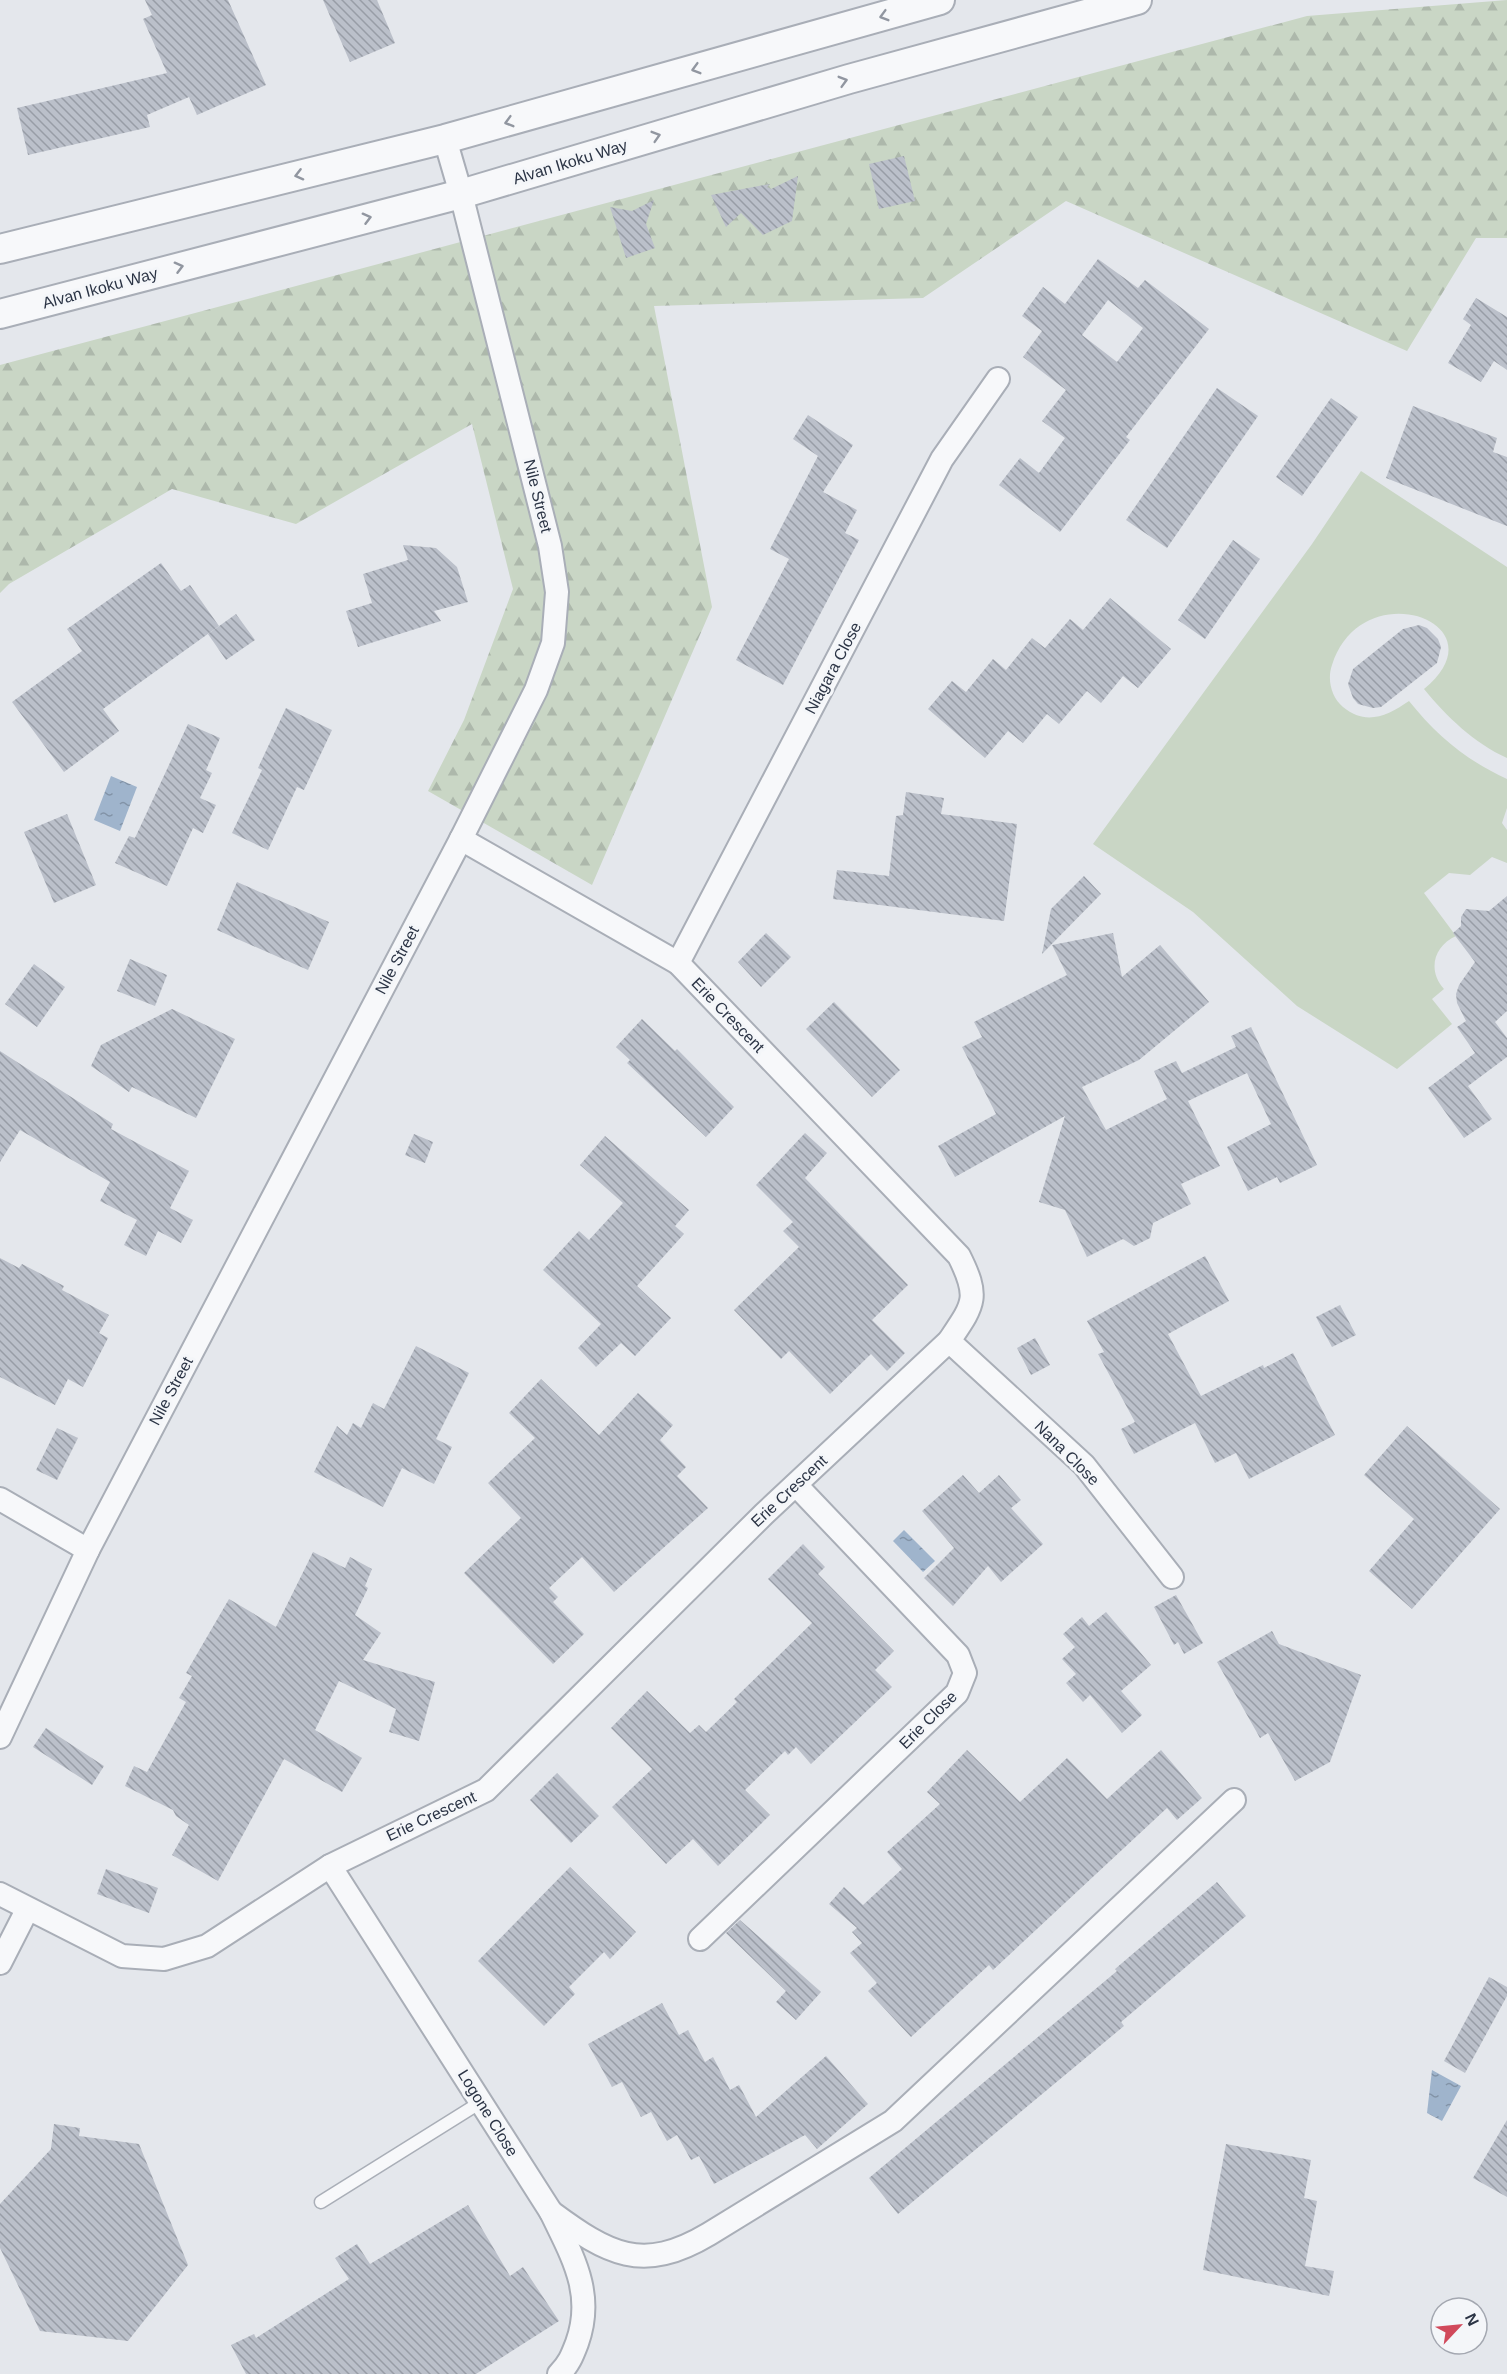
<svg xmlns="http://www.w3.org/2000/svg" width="1507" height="2374" font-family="Helvetica,sans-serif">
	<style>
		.green { fill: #c9d6c5 }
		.forest { fill: url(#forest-firs) }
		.water { fill: url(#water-ripples) }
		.building { fill: url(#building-back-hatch); fill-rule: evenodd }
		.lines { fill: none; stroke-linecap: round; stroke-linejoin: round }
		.service-casing { stroke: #a9aeb7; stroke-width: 15 }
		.minor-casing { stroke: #a9aeb7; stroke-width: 26 }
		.tertiary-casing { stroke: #a9aeb7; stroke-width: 32 }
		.service { stroke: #f7f8fa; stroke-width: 12 }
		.minor { stroke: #f7f8fa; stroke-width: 22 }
		.tertiary { stroke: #f7f8fa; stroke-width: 28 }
		.oneway { stroke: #9196a0 }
		.labels { text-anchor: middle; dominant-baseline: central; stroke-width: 6; stroke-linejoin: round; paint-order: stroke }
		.street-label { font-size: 16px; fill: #2b3445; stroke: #f4f6f9 }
	</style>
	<defs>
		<pattern id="forest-firs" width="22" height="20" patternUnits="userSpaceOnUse" patternTransform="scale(1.5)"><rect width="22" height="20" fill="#c9d6c5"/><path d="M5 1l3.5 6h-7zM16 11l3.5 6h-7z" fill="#adb8ab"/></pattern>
		<pattern id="water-ripples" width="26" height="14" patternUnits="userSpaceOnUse" patternTransform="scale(1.5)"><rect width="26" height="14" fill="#9fb4cc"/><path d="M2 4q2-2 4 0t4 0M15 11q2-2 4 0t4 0" fill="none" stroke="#8293a7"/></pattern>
		<pattern id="building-back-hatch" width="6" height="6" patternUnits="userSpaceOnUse" patternTransform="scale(1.5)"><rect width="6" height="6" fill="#bbc0ca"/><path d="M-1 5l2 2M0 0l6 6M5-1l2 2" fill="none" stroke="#989da6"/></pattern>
	</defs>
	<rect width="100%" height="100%" fill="#e4e7ec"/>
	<path class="green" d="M1361 471 1507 567V758C1474 743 1447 717 1424 689 1505 623 1362 571 1332 665 1327 679 1331 697 1343 707 1366 726 1387 716 1409 701 1437 736 1466 760 1507 779V808L1502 823 1507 830V863L1492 857 1470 875 1449 873 1424 893 1456 936C1434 946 1427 970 1444 989L1432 999 1452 1024 1397 1069 1297 1006 1193 912 1093 844 1312 544Z"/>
	<path class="forest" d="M1507 0V238H1476L1407 351 1066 201 923 298 654 306 712 607 592 885 428 791 464 720 513 589 472 424 296 524 172 489 9 584 0 593V365L1307 16Z"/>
	<g class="water">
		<path d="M111 776 137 787 120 831 94 820Z"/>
		<path d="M904 1530 935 1561 923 1572 893 1541Z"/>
		<path d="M1432 2070 1461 2086 1442 2121 1427 2113Z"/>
	</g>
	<g class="building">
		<path d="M145 0H228L266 85 197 115 189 97 147 115 150 127 28 155 17 108 167 73 143 19 152 15Z"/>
		<path d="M323 0H377L395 43 350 62Z"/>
		<path d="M904 156 915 201 879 209 869 164Z"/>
		<path d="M798 176 792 221 763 235 741 213 726 227 711 195 770 184 767 187 771 189Z"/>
		<path d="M654 200 646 224 655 248 626 258 610 207 632 211Z"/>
		<path d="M1098 259 1138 288 1145 280 1209 329 1126 437 1130 440 1060 532 999 485 1020 458 1039 473 1065 438 1042 421 1066 390 1023 357 1042 331 1022 316 1043 287 1065 304ZM1108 300 1143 328 1117 362 1082 335Z"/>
		<path d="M1476 298 1507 317V370L1494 361 1481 382 1448 363 1471 325 1463 319Z"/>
		<path d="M1217 388 1258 416 1167 548 1126 520Z"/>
		<path d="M1331 398 1358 417 1302 496 1276 477Z"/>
		<path d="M1413 406 1497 438 1493 452 1507 457V526L1386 478Z"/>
		<path d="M808 415 853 445 823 492 857 510 845 533 859 540 783 685 736 660 789 559 770 549 818 456 793 439Z"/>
		<path d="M1233 540 1260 559 1205 639 1178 620Z"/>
		<path d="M403 545 436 548 457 567 468 602 434 611 441 621 358 647 346 611 372 603 363 574 408 560Z"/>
		<path d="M161 563 181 591 190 585 219 626 103 709 119 731 64 772 12 702 82 651 67 629Z"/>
		<path d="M1110 598 1171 649 1138 688 1123 676 1101 703 1087 691 1059 724 1047 714 1023 743 1008 731 985 758 928 709 952 681 966 692 993 659 1006 670 1032 638 1045 648 1070 619 1083 630Z"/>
		<path d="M236 614 255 640 226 660 208 634Z"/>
		<path d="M1419 625 1427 628 1438 639 1441 647 1437 663 1381 707 1373 708 1358 704 1353 698 1348 684 1353 669 1403 629Z"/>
		<path d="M286 708 332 730 304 790 297 787 268 850 232 833 262 770 258 768Z"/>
		<path d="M188 724 220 738 206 770 212 773 200 798 216 805 203 833 193 828 167 886 115 863 129 836 135 838Z"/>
		<path d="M906 792 944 798 941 814 1017 824 1004 921 833 899 837 870 889 876 896 816 903 815Z"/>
		<path d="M67 814 96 885 54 903 24 832Z"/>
		<path d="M1084 876 1101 894 1042 954 1051 909Z"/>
		<path d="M237 882 329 922 308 970 217 930Z"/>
		<path d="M1507 896V1011L1495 1022 1507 1038V1057L1468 1086 1492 1119 1464 1138 1428 1088 1475 1053 1457 1027 1466 1021 1457 1003 1456 994 1459 985 1475 962 1453 933 1461 926V917L1466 909 1489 911Z"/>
		<path d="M766 933 791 957 761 987 738 962Z"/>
		<path d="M1113 933 1122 977 1160 945 1209 1002 1139 1060 1082 1087 1106 1130 1167 1099 1154 1071 1176 1061 1182 1073 1236 1047 1231 1036 1251 1027 1317 1165 1280 1183 1277 1177 1248 1191 1227 1147 1271 1124 1247 1073 1188 1101 1220 1166 1181 1184 1191 1204 1153 1223 1150 1238 1134 1246 1123 1239 1087 1257 1065 1210 1039 1202 1065 1116 955 1177 938 1146 996 1114 962 1047 982 1037 974 1022 1067 975 1052 945Z"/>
		<path d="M130 959 167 975 155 1006 117 991Z"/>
		<path d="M34 964 65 987 37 1027 5 1004Z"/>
		<path d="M834 1002 900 1070 872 1097 806 1029Z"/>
		<path d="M172 1009 235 1039 196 1118 132 1087 129 1092 91 1066 101 1045Z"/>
		<path d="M642 1019 675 1051 677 1049 734 1107 706 1137 627 1063 630 1060 616 1047Z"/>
		<path d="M0 1051 113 1124 111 1129 189 1171 170 1208 193 1220 181 1243 158 1231 146 1256 124 1245 137 1220 100 1201 110 1182 20 1130 0 1162Z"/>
		<path d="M805 1133 827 1153 805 1178 908 1285 872 1320 905 1353 887 1371 871 1354 830 1394 789 1351 781 1359 734 1310 799 1247 783 1231 793 1222 756 1185Z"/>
		<path d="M414 1134 433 1142 425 1163 405 1155Z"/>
		<path d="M605 1136 689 1210 675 1226 684 1234 637 1286 671 1318 635 1356 621 1343 596 1367 578 1348 601 1324 543 1270 579 1231 589 1240 623 1203 580 1165Z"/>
		<path d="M1205 1256 1229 1301 1168 1334 1201 1396 1263 1365 1264 1368 1293 1353 1335 1435 1249 1479 1236 1453 1215 1463 1195 1423 1134 1454 1121 1429 1135 1422 1098 1354 1104 1352 1087 1321Z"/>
		<path d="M0 1258 19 1268 22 1264 64 1286 62 1290 109 1315 99 1333 108 1338 83 1387 68 1379 55 1405 0 1377Z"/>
		<path d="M1340 1305 1356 1335 1332 1347 1316 1317Z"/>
		<path d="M1035 1338 1050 1365 1031 1375 1017 1348Z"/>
		<path d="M416 1346 469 1373 436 1439 452 1447 434 1484 402 1468 383 1507 314 1472 337 1426 347 1435 353 1423 361 1428 373 1403 384 1409Z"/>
		<path d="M541 1379 599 1435 638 1393 673 1425 660 1440 686 1467 677 1476 708 1508 614 1592 582 1557 549 1588 558 1597 553 1602 584 1634 553 1664 464 1573 521 1518 488 1483 535 1438 509 1413Z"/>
		<path d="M1407 1426 1500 1509 1412 1609 1369 1571 1414 1519 1364 1475Z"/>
		<path d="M57 1428 78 1438 57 1480 36 1470Z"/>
		<path d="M963 1475 979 1493 999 1475 1021 1500 1011 1508 1043 1544 1001 1582 988 1566 953 1606 924 1578 954 1548 922 1511Z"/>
		<path d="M803 1544 825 1567 818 1574 894 1651 875 1670 892 1687 811 1764 796 1747 788 1755 785 1751 745 1790 770 1815 718 1866 693 1839 666 1864 612 1807 652 1769 611 1728 647 1691 690 1733 699 1725 706 1732 737 1702 734 1699 812 1623 768 1579Z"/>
		<path d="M313 1552 345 1568 350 1557 372 1569 365 1586 368 1588 355 1615 381 1633 363 1660 435 1682 419 1741 389 1732 396 1709 339 1681 315 1730 362 1758 342 1792 284 1759 218 1881 172 1855 189 1825 176 1816 173 1810 125 1786 134 1766 147 1772 186 1702 179 1698 192 1676 186 1673 229 1599 276 1627Z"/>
		<path d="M1176 1595 1203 1643 1184 1654 1178 1642 1174 1645 1154 1607Z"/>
		<path d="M1106 1612 1151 1665 1121 1691 1142 1715 1122 1733 1090 1695 1083 1702 1066 1683 1076 1674 1062 1659 1075 1647 1063 1634 1082 1617 1089 1626Z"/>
		<path d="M1272 1631 1279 1644 1361 1675 1330 1762 1295 1781 1268 1733 1260 1738 1217 1662Z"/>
		<path d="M46 1728 104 1766 92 1785 33 1747Z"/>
		<path d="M967 1750 1020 1802 1067 1758 1107 1799 1161 1750 1202 1798 1177 1820 1167 1808 993 1970 989 1965 911 2037 868 1991 877 1983 850 1953 862 1943 852 1932 857 1928 829 1904 844 1887 863 1905 902 1869 887 1852 940 1804 927 1792Z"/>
		<path d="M557 1773 599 1816 571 1843 530 1800Z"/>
		<path d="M570 1867 636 1932 610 1959 604 1952 569 1987 575 1994 544 2026 478 1961Z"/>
		<path d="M106 1869 158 1888 149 1913 97 1894Z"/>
		<path d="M1217 1882 1246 1916 1121 2022 1124 2026 898 2214 869 2178 1117 1971 1115 1969Z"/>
		<path d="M740 1920 821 1992 796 2020 776 2002 786 1991 726 1933Z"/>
		<path d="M1489 1977 1507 1987V1996L1465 2073 1444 2061Z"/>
		<path d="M662 2003 679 2035 688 2030 705 2062 713 2057 730 2090 739 2085 756 2117 826 2056 868 2104 817 2149 805 2135 714 2184 699 2156 691 2160 677 2135 667 2141 651 2112 641 2117 622 2082 612 2087 588 2044Z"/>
		<path d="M1507 2120V2197L1473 2178Z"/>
		<path d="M54 2124 80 2128 79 2136 139 2144 188 2265 128 2341 40 2331 0 2248V2204L51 2149Z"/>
		<path d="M1226 2144 1311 2160 1304 2198 1317 2201 1305 2266 1334 2271 1329 2296 1203 2270Z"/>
		<path d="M468 2205 510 2276 523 2267 559 2321 476 2374H246L231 2345 254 2334 256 2338 349 2279 335 2258 357 2244 370 2264Z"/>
	</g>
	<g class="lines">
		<g class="service-casing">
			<path id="service" d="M321 2202 481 2102"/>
		</g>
		<g class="minor-casing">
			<g id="minor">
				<path d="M678 963 942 459 998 379"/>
				<path d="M949 1341 1084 1465 1172 1577"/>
				<path d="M0 1499 88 1550"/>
				<path d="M0 1737 88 1550 461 839 536 690 553 643 557 592 550 546 461 194 445 139"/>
				<path d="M330 1866 551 2212C572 2256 595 2293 577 2343 572 2356 569 2364 559 2374"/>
				<path d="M0 1894 122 1956 164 1959 207 1946 330 1866 486 1790 764 1514 949 1341C974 1304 980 1298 959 1256L678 963 461 839"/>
				<path d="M700 1939 957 1693 965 1673 958 1655 796 1485"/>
				<path d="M0 1963 27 1910"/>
				<path d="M551 2212C608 2254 642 2274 709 2234L893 2121 1234 1800"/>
			</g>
		</g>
		<g class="tertiary-casing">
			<g id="tertiary">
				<path d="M0 249 445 139 940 0"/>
				<path d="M0 314 461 194 849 79 1137 0"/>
			</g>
		</g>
		<use href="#service" class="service"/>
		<use href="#minor" class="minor"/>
		<use href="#tertiary" class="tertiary"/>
	</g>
	<defs><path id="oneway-chevron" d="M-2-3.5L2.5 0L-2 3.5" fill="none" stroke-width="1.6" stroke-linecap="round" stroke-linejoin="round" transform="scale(1.5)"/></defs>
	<g class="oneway">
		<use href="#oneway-chevron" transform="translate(884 16) rotate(164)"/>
		<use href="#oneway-chevron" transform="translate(696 69) rotate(164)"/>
		<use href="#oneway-chevron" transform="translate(843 81) rotate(-16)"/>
		<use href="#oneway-chevron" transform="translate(509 122) rotate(164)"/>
		<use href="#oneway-chevron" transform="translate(656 136) rotate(-17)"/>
		<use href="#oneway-chevron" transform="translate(299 175) rotate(166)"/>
		<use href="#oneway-chevron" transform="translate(367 218) rotate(-15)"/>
		<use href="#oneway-chevron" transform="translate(179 267) rotate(-15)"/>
	</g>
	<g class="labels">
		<g class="street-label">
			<text transform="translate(570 162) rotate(-17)">Alvan Ikoku Way</text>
			<text transform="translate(100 288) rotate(-15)">Alvan Ikoku Way</text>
			<text transform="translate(538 496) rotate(76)">Nile Street</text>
			<text transform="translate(833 668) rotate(-62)">Niagara Close</text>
			<text transform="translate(397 960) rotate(-62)">Nile Street</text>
			<text transform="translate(728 1015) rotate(46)">Erie Crescent</text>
			<text transform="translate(171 1391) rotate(-62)">Nile Street</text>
			<text transform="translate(1067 1453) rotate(45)">Nana Close</text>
			<text transform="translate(789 1491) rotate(-43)">Erie Crescent</text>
			<text transform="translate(928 1720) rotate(-45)">Erie Close</text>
			<text transform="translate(431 1816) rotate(-25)">Erie Crescent</text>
			<text transform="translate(488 2113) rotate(58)">Logone Close</text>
		</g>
	</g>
	<g transform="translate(1459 2326) rotate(64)"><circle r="28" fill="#f4f6f9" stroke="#a4a8b1" stroke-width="1.5"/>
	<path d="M0-4.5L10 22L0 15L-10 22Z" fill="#d1495b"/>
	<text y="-9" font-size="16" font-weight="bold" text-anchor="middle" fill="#2b3445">N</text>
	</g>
</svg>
